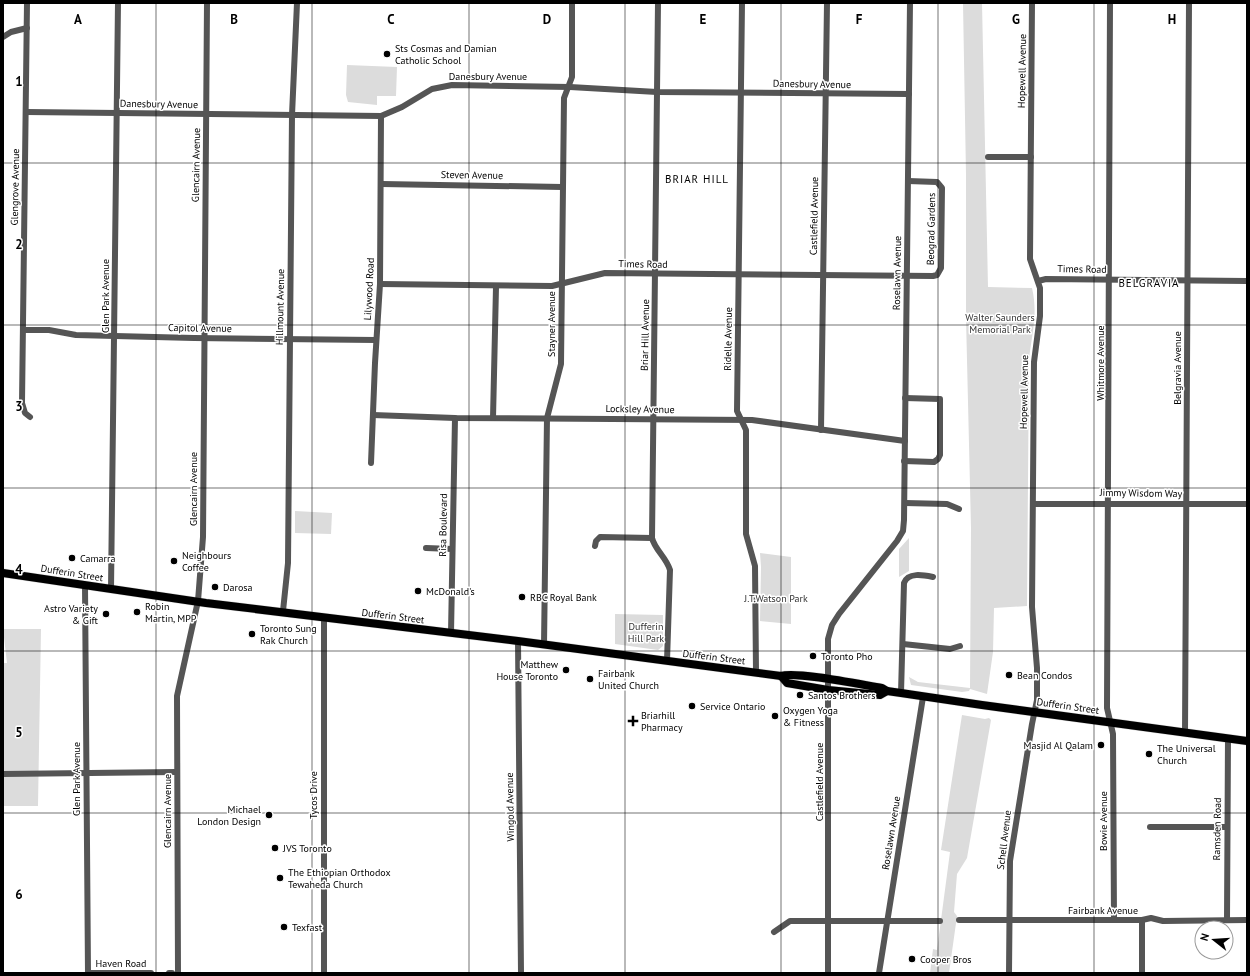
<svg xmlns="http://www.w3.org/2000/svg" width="1250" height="976" font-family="'PT Sans',sans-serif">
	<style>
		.green { fill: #dcdcdc }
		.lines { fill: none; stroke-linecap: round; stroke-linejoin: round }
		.major-casing { stroke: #dbdbdb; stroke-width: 9 }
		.minor { stroke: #555; stroke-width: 6 }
		.major { stroke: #000; stroke-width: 8 }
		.grid { fill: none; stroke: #000; stroke-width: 1; stroke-opacity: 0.55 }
		.poi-dot { fill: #000; stroke: #fff; stroke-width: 1.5 }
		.labels { text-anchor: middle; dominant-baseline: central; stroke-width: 3; stroke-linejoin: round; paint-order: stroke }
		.poi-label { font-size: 10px; fill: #000; stroke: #fff; text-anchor: start }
		.street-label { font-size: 10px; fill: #000; stroke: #fff }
		.park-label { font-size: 10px; fill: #333; stroke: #fff }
		.neighbourhood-label { font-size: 11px; letter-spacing: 1px; fill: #000; stroke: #fff }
		.grid-label { font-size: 13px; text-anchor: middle; font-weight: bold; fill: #000; stroke: #fff; stroke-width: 3; stroke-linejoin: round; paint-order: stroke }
	</style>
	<rect width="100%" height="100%" fill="#fff"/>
	<g class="green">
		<path d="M963 3H982L988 287 1032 288C1038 313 1032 334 1029 359L1027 606 994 608 993 652 987 694 970 689 969 691 962 692 911 685 909 677 918 682 970 688 971 528 966 318V175Z"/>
		<path d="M347 65 397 67 396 96H377V105L348 102 346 95Z"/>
		<path d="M295 511 332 513 331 534 295 533Z"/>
		<path d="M909 538V571L899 577V549Z"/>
		<path d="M760 553 791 557V624L760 621 761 567Z"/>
		<path d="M615 614 663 615V646L658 650 615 644Z"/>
		<path d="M3 629H41L38 806H3V663H7Z"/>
		<path d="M962 715 985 719 989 718 991 720 967 858 957 874 954 912 957 916 949 973H930L933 949 937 950 950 852 941 850Z"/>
	</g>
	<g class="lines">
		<g class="major-casing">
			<g id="major">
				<path d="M3 573 206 603 518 641 781 676C796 671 863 685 882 688L887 691"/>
				<path d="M781 676 787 683 828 690 880 695 887 691 901 693 982 705 1247 741"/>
			</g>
		</g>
		<g class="minor">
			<path d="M27 3 22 403 25 413 30 417"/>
			<path d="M658 3 652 538C655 550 666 557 670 570L667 661"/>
			<path d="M742 3 737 411 746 430V534L755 566 756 672"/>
			<path d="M1110 3 1107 708 1113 734 1114 920"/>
			<path d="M3 37 11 32 27 28"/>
			<path d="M26 112 381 116 402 107 432 89 452 85 570 87 657 92 909 94"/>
			<path d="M988 157H1031"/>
			<path d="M382 184 562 187"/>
			<path d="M1038 281 1046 279 1247 281"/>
			<path d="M380 284 552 286 605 273 933 276 937 275 941 268 942 188 937 182 908 181"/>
			<path d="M24 330H49L76 335 194 338 376 340"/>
			<path d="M373 415 455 418 752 420 905 441"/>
			<path d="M493 418 496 287"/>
			<path d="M821 430 827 3"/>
			<path d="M904 461 934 462 938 459 940 455V399L905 398"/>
			<path d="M371 463 375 363 380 284 381 116"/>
			<path d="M905 503 947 504 959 509"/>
			<path d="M1034 504H1247"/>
			<path d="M595 546 596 541 600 537 652 538"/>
			<path d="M426 548 452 549"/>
			<path d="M85 585 88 973"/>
			<path d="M111 589 118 3"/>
			<path d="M283 611 288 563 292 115 297 3"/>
			<path d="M324 618V973"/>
			<path d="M451 633 455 418"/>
			<path d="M518 641 521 973"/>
			<path d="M903 644 950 649 960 646"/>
			<path d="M544 645 547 418 561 364 564 98 572 77V3"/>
			<path d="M901 693 904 583C908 572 923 575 933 577"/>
			<path d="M1185 733 1189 3"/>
			<path d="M3 774 176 772"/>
			<path d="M1150 827H1227"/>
			<path d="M959 920H1142L1151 918 1163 921 1247 920"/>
			<path d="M1142 920V973"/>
			<path d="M1227 920 1228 738"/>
			<path d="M774 932 790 921H940"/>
			<path d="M90 973H151"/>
			<path d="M169 973H172"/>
			<path d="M178 973 177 696 198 601 203 537 207 3"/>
			<path d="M828 973V639L832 625 839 614 897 541 903 531 904 520 910 3"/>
			<path d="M879 973 923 697"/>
			<path d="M1009 973 1010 861 1032 724 1037 700V668L1032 607 1034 362 1040 316V288L1030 259 1032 3"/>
		</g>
		<use href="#major" class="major"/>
	</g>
	<path class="grid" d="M156 3V973M312 3V973M469 3V973M625 3V973M781 3V973M938 3V973M1094 3V973M3 163H1247M3 325H1247M3 488H1247M3 651H1247M3 813H1247"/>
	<g class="poi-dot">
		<circle cx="387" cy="54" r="4"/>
		<circle cx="72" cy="558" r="4"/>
		<circle cx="174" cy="561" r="4"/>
		<circle cx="215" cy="587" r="4"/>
		<circle cx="418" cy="591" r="4"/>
		<circle cx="522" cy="597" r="4"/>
		<circle cx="137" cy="612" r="4"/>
		<circle cx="106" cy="614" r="4"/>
		<circle cx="252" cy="634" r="4"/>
		<circle cx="813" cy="656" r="4"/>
		<circle cx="566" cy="670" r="4"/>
		<circle cx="1009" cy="675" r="4"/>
		<circle cx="590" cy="679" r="4"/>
		<circle cx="800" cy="695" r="4"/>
		<circle cx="692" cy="706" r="4"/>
		<circle cx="775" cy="716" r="4"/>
		<path d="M631 715h4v4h4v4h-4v4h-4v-4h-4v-4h4z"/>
		<circle cx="1101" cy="745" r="4"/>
		<circle cx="1149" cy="754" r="4"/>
		<circle cx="269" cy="815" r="4"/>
		<circle cx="275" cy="848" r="4"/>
		<circle cx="280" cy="878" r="4"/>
		<circle cx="284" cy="927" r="4"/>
		<circle cx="912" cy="959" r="4"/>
	</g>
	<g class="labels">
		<g class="poi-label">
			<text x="395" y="48">Sts Cosmas and Damian<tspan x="395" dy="12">Catholic School</tspan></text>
			<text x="182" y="555">Neighbours<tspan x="182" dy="12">Coffee</tspan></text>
			<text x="80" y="558">Camarra</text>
			<text x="223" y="587">Darosa</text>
			<text x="426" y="591">McDonald's</text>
			<text x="530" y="597">RBC Royal Bank</text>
			<text x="145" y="606">Robin<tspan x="145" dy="12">Martin, MPP</tspan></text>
			<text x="98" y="608" text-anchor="end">Astro Variety<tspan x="98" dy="12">&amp; Gift</tspan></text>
			<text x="260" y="628">Toronto Sung<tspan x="260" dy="12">Rak Church</tspan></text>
			<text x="821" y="656">Toronto Pho</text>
			<text x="558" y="664" text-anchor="end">Matthew<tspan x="558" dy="12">House Toronto</tspan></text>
			<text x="598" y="673">Fairbank<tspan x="598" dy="12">United Church</tspan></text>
			<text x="1017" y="675">Bean Condos</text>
			<text x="808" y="695">Santos Brothers</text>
			<text x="700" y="706">Service Ontario</text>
			<text x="783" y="710">Oxygen Yoga<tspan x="783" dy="12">&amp; Fitness</tspan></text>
			<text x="641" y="715">Briarhill<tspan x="641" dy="12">Pharmacy</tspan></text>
			<text x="1093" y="745" text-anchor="end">Masjid Al Qalam</text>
			<text x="1157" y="748">The Universal<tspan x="1157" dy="12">Church</tspan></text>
			<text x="261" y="809" text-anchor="end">Michael<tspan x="261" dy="12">London Design</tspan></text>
			<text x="283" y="848">JVS Toronto</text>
			<text x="288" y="872">The Ethiopian Orthodox<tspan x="288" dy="12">Tewaheda Church</tspan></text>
			<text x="292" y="927">Texfast</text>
			<text x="920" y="959">Cooper Bros</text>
		</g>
		<g class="street-label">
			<text transform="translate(1022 71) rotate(-89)">Hopewell Avenue</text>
			<text x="488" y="76">Danesbury Avenue</text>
			<text transform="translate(812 84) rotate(1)">Danesbury Avenue</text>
			<text transform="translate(159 104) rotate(1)">Danesbury Avenue</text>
			<text transform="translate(196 165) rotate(-89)">Glencairn Avenue</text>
			<text transform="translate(472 175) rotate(1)">Steven Avenue</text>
			<text transform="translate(15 187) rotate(-89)">Glengrove Avenue</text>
			<text transform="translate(814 216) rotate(-89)">Castlefield Avenue</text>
			<text transform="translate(931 229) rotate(-89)">Beograd Gardens</text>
			<text transform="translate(643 264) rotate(1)">Times Road</text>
			<text transform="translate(1082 269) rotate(1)">Times Road</text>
			<text transform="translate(897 273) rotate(-89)">Roselawn Avenue</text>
			<text transform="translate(369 289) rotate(-87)">Lilywood Road</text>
			<text transform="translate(105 296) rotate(-90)">Glen Park Avenue</text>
			<text transform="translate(280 307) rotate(-89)">Hillmount Avenue</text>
			<text transform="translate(551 324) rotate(-90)">Stayner Avenue</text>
			<text transform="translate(200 328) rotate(1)">Capitol Avenue</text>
			<text transform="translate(645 335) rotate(-89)">Briar Hill Avenue</text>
			<text transform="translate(728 339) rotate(-89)">Ridelle Avenue</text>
			<text transform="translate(1100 363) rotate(-90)">Whitmore Avenue</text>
			<text transform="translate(1177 368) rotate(-90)">Belgravia Avenue</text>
			<text transform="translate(1024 392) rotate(-89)">Hopewell Avenue</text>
			<text transform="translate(640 409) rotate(1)">Locksley Avenue</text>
			<text transform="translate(193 489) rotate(-90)">Glencairn Avenue</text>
			<text transform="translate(1141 493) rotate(1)">Jimmy Wisdom Way</text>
			<text transform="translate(443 525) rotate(-89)">Risa Boulevard</text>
			<text transform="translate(72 573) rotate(9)">Dufferin Street</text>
			<text transform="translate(393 616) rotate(7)">Dufferin Street</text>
			<text transform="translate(714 657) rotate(7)">Dufferin Street</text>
			<text transform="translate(1068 706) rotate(8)">Dufferin Street</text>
			<text transform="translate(76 779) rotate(-90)">Glen Park Avenue</text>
			<text transform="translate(819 782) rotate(-90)">Castlefield Avenue</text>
			<text transform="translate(313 795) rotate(-90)">Tycos Drive</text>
			<text transform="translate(510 807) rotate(-91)">Wingold Avenue</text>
			<text transform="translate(167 811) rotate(-90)">Glencairn Avenue</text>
			<text transform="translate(1103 821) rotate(-90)">Bowie Avenue</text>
			<text transform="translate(1217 829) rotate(-89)">Ramsden Road</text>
			<text transform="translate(891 833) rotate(-81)">Roselawn Avenue</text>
			<text transform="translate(1004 840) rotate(-83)">Schell Avenue</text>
			<text x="1103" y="910">Fairbank Avenue</text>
			<text x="121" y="963">Haven Road</text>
		</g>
		<g class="park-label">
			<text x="1000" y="317">Walter Saunders<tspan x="1000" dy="12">Memorial Park</tspan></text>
			<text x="776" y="598">J.T.Watson Park</text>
			<text x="646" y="626">Dufferin<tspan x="646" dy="12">Hill Park</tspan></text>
		</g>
		<g class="neighbourhood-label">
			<text x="697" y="179">BRIAR HILL</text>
			<text x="1149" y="283">BELGRAVIA</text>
		</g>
	</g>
	<g class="grid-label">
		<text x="78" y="24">A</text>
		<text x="234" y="24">B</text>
		<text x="391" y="24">C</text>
		<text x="547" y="24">D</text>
		<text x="703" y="24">E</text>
		<text x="859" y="24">F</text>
		<text x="1016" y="24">G</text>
		<text x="1172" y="24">H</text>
		<text x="19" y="86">1</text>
		<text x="19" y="249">2</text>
		<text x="19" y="411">3</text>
		<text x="19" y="574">4</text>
		<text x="19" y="737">5</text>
		<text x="19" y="899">6</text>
	</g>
	<rect width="1250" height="976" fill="none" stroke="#000000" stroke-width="8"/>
	<g transform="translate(1214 940) rotate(287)"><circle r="19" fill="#ffffff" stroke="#999999"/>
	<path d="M0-3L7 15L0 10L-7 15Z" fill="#000000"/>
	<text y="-6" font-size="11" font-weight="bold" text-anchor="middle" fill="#000000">N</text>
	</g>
</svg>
